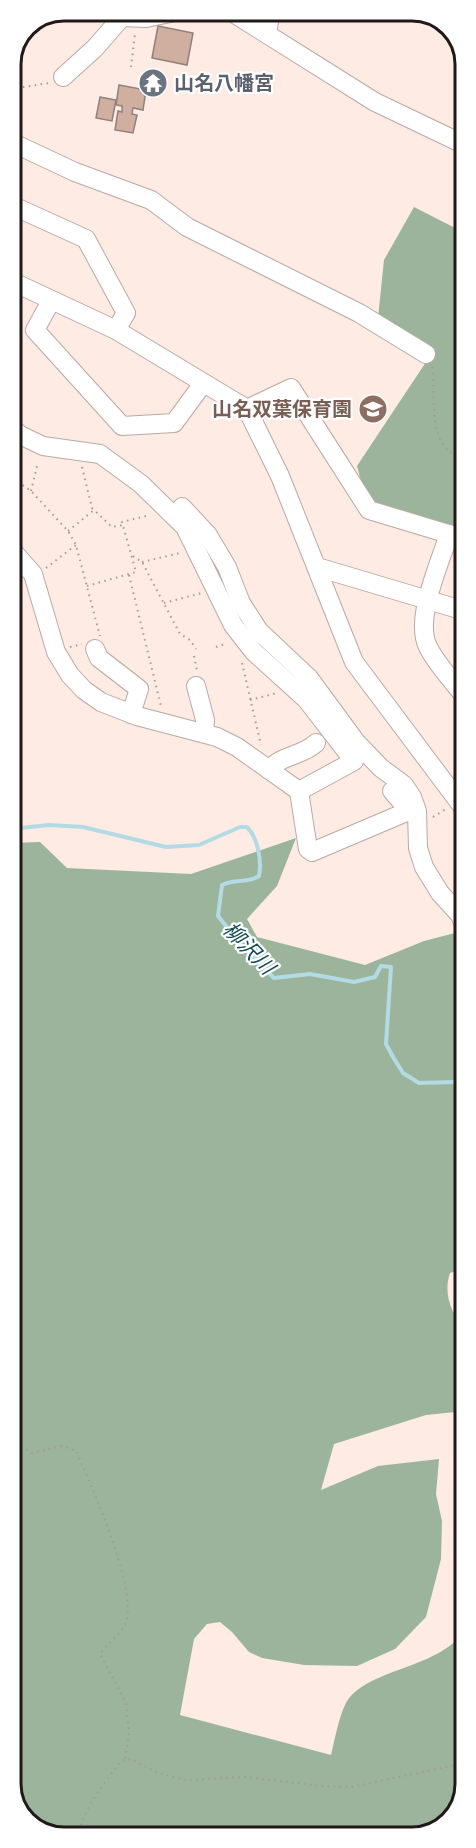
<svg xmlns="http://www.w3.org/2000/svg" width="476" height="1848" font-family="Cabin,'Noto Sans JP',sans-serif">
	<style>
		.forest { fill: #9cb49c }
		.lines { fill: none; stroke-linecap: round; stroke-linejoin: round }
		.stream { stroke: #b3dbe4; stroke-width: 4 }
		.building { fill: #d0aea0; stroke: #91817a; stroke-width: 1.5 }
		.minor-casing { stroke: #baa9a2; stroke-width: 20 }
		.path { stroke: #a69994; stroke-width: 2; stroke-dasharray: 1.5 4.5; stroke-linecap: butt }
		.minor { stroke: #fff; stroke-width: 18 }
		.labels { text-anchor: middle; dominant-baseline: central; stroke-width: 4.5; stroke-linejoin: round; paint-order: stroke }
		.worship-label { font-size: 20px; font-weight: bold; fill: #5b616d; stroke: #fff; text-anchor: start }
		.education-label { font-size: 20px; font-weight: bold; fill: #785e54; stroke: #fff; text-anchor: end }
		.water-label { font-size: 21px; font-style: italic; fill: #164e58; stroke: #fff }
		.rim { fill: none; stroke: #201917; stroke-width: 3 }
	</style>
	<rect width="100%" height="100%" fill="#fdebe4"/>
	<g class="forest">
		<path d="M414 207 465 233V529L376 503 363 488 357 466 432 353 378 318 384 260Z"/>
		<path d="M296 838 277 886 247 919 257 937 365 965 424 941 459 932 465 945V1268L450 1273C443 1293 451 1314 465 1328V1411L426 1415 334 1444 321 1490 378 1466 439 1459 436 1494 442 1521 441 1559 426 1617 395 1649 357 1666 304 1665 262 1658 249 1652 232 1632 220 1622 207 1624 194 1639 180 1715 331 1755C335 1739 338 1720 345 1705 363 1668 439 1670 465 1630V1784L452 1819 422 1837H58L29 1824 11 1794V843L40 842 67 868 191 874Z"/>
	</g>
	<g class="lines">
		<path class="stream" d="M11 829 49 825 83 827 166 847 199 845 240 827H247C258 838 262 861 259 876 247 884 235 878 222 885L218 916 241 945 274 978 310 974 354 982 375 977 381 966 391 967 386 1044 393 1057 403 1073 419 1083 455 1082 465 1087"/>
	</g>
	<g class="building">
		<path d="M158 26 193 33 187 65 152 58Z"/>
		<path d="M119 85 146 90 143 110 133 108 132 114 137 115 133 133 115 130 118 111 122 112V106L116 105Z"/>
		<path d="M100 97 116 100 112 121 96 118Z"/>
	</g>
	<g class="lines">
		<g class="minor-casing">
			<g id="minor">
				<path d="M230 11 375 102 465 145"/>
				<path d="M267 32 271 11"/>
				<path d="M63 77 95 48 122 17 146 18 179 11"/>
				<path d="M11 142 75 172 151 200 187 227 359 313 426 354"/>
				<path d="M11 205 86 239 126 313 116 330"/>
				<path d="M11 281 116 330 247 409 280 476 354 662 465 810"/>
				<path d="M51 301 35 330 122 426 174 423 202 385"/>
				<path d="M247 409 291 388 369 510 465 539"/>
				<path d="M11 427 20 435 43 446 100 454 141 484 185 527 233 625 254 652 306 699 354 761 299 791 237 747 217 737 137 716 101 702 84 690 70 675 56 652 33 574 11 549"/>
				<path d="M182 507 208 535 227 567 241 603 259 631 309 678 356 742 381 768 404 785 412 797 417 811 418 848 424 867 440 893 460 915 465 928"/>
				<path d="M449 534C440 563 414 619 428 647 437 665 453 681 465 697"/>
				<path d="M317 567 465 611"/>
				<path d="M95 649 99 658 139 689 131 714"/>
				<path d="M196 686 205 720 204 733"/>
				<path d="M269 770C282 754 301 757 316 743"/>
				<path d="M299 791 308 849 312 852 404 813V805L392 791"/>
			</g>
		</g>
		<g class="path">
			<path d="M131 67 135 34"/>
			<path d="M11 89 49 83"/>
			<path d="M432 367C437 395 425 448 461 457L465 455"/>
			<path d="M82 467 92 508 112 527 123 525"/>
			<path d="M11 483 21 484 31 491 68 531 76 545 100 636"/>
			<path d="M31 491 38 462"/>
			<path d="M68 531 94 510"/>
			<path d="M133 556 142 562 180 634 190 640 196 649"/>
			<path d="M142 562 180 553"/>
			<path d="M46 568 76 545"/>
			<path d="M129 575 161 706"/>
			<path d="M87 586 136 572 122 522 150 515"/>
			<path d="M164 603 202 593"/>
			<path d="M70 647 82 644"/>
			<path d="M216 647 227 643"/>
			<path d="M194 656 197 671"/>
			<path d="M242 663 261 745"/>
			<path d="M250 700 277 693"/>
			<path d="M433 817 446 809"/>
			<path d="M11 1440 32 1453 62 1446 76 1451C92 1486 134 1582 127 1618 124 1633 109 1641 100 1654L126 1703 129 1733 125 1760"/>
			<path d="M78 1837C83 1808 104 1784 121 1761L131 1759 158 1773 186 1780 246 1777 320 1786 352 1787 465 1763"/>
		</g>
		<use href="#minor" class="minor"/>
	</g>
	<defs>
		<g id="temple-disc" transform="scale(1.5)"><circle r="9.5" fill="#6b7280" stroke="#fff"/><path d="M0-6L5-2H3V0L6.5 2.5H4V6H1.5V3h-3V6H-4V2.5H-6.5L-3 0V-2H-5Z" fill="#fff"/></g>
		<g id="school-disc" transform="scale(1.5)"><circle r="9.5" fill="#8d6e63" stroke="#fff"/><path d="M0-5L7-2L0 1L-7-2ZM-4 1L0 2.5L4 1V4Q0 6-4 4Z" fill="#fff"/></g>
	</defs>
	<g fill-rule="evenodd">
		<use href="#temple-disc" x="153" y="83"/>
		<use href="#school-disc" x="373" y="409"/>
	</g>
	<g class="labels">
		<g class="worship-label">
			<text x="174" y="83">山名八幡宮</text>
		</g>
		<g class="education-label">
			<text x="352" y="409">山名双葉保育園</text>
		</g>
		<g class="water-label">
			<text transform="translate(249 948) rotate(46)">柳沢川</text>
		</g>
	</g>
	<path d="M0 0H476V1848H0ZM64 21H412A43 43 0 0 1 455 64V1784A43 43 0 0 1 412 1827H64A43 43 0 0 1 21 1784V64A43 43 0 0 1 64 21Z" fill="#fff" fill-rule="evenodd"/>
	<path class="rim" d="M64 21H412A43 43 0 0 1 455 64V1784A43 43 0 0 1 412 1827H64A43 43 0 0 1 21 1784V64A43 43 0 0 1 64 21Z"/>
</svg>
